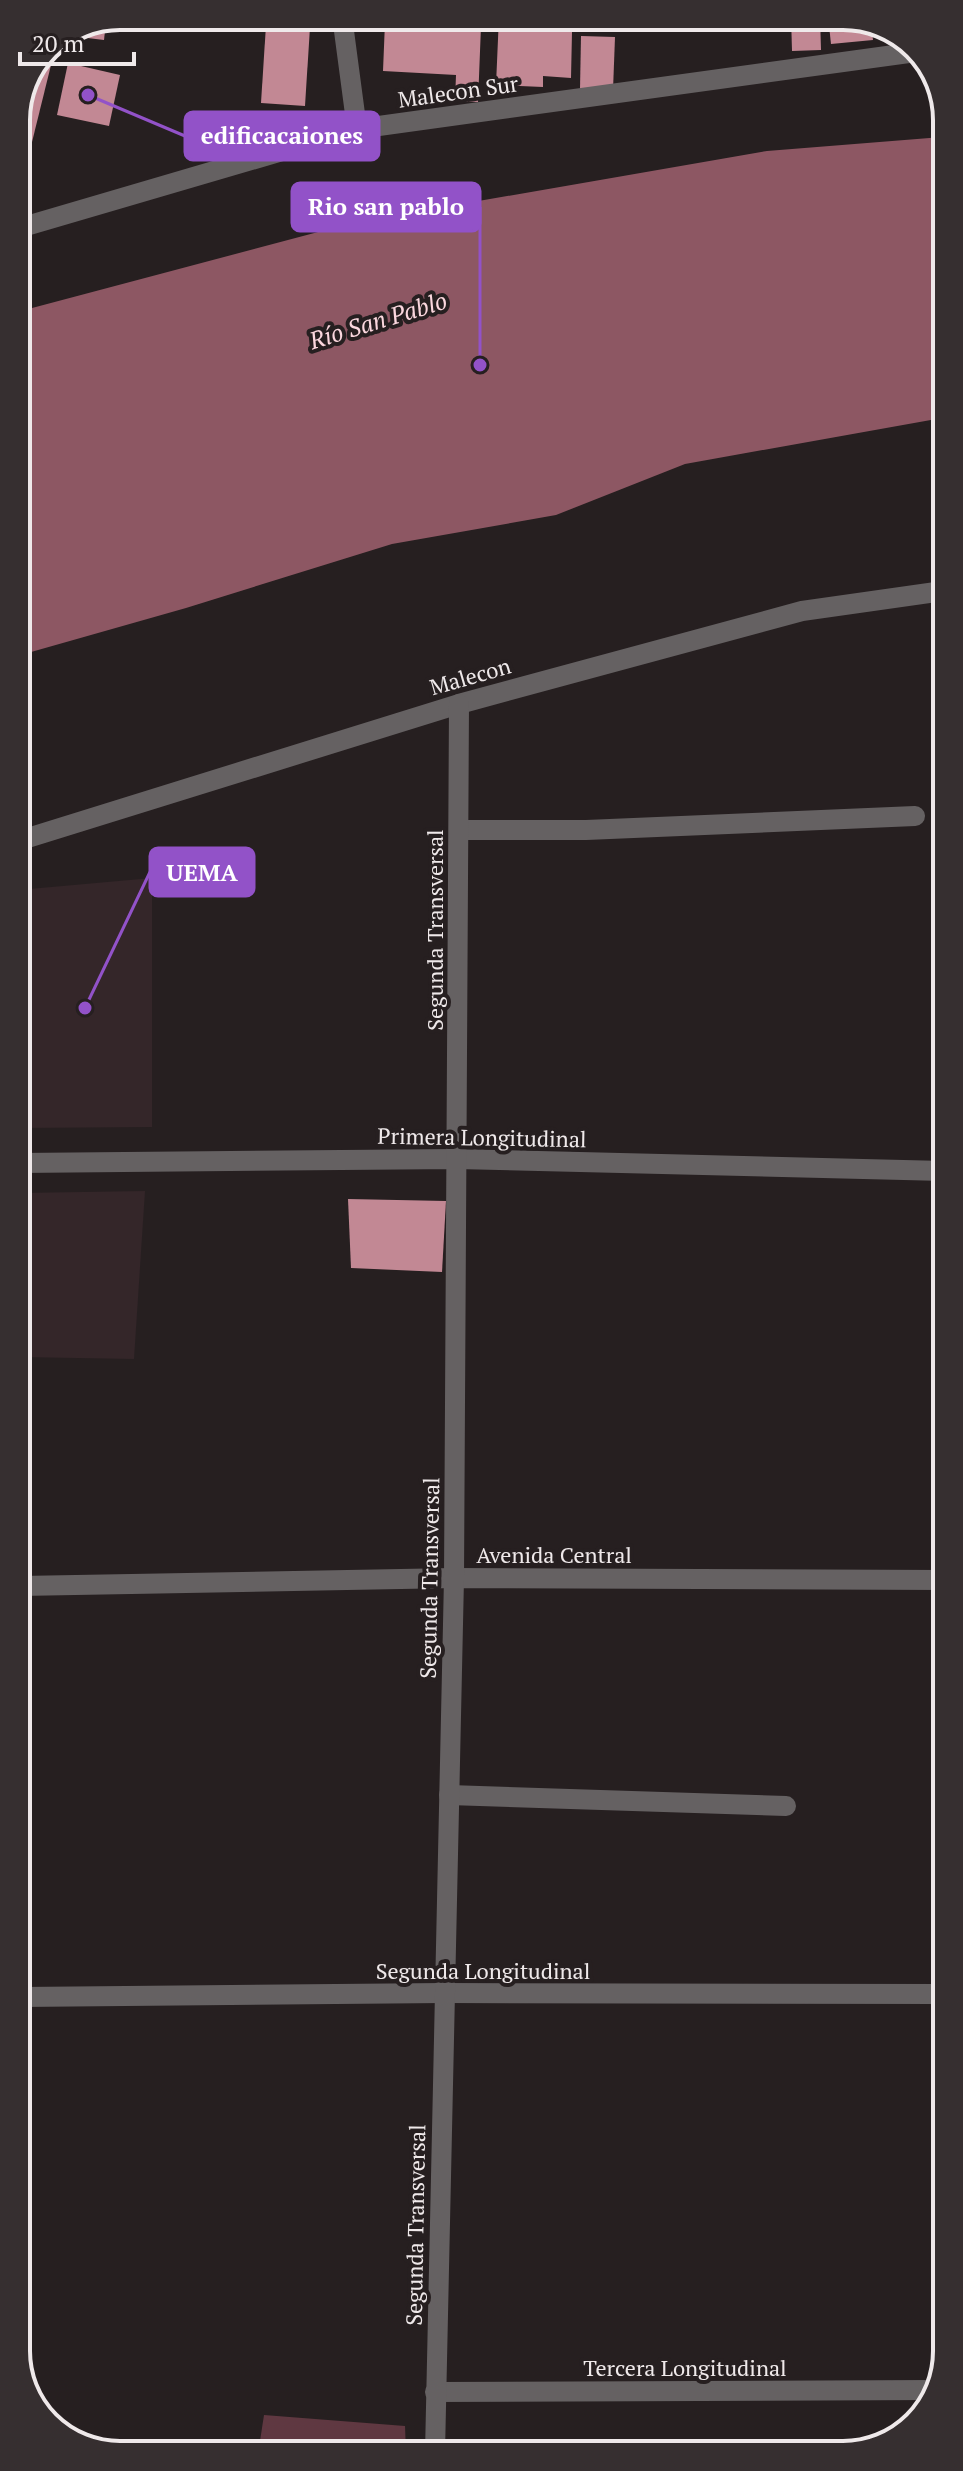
<svg xmlns="http://www.w3.org/2000/svg" width="963" height="2471" font-family="'PT Serif',serif">
	<style>
		.built { fill: #342629 }
		.green { fill: #5f3841 }
		.water { fill: #8d5763 }
		.building { fill: #c28894 }
		.lines { fill: none; stroke-linecap: round; stroke-linejoin: round }
		.service { stroke: #656162; stroke-width: 20 }
		.minor { stroke: #656162; stroke-width: 20 }
		.labels { text-anchor: middle; dominant-baseline: central; stroke-width: 8; stroke-linejoin: round; paint-order: stroke }
		.street-label { font-size: 22px; fill: #efe9ea; stroke: #261f20 }
		.water-label { font-size: 24px; font-style: italic; fill: #fbd7de; stroke: #261f20 }
		.rim { fill: none; stroke: #efe9ea; stroke-width: 4 }
		.leader { fill: none; stroke: #9252c8; stroke-width: 3 }
		.callout-dot { fill: #9252c8; stroke: #261f20; stroke-width: 3 }
		.callout { fill: #9252c8; stroke: #9252c8; stroke-width: 3 }
		.callout-label { font-size: 24px; text-anchor: middle; font-weight: bold; fill: #fff }
	</style>
	<rect width="100%" height="100%" fill="#261f20"/>
	<g class="built">
		<path d="M152 878V1127L19 1128 18 890Z"/>
		<path d="M145 1191 134 1359 19 1357V1193Z"/>
	</g>
	<path class="green" d="M264 2415 405 2426 406 2453 258 2454Z"/>
	<path class="water" d="M942 137V418L685 464 556 515 392 544 186 608 17 656V312L352 223 767 151Z"/>
	<g class="building">
		<path d="M499 16H557L556 31 572 32 571 78 543 76V87L496 85Z"/>
		<path d="M791 16H820L821 50 792 51Z"/>
		<path d="M828 16H850L871 24 873 40 831 44Z"/>
		<path d="M106 22 104 40 71 36 98 25Z"/>
		<path d="M385 22 481 26 478 102 455 101 456 75 383 71Z"/>
		<path d="M266 25 310 27 305 106 261 103Z"/>
		<path d="M882 29 898 35 884 37Z"/>
		<path d="M581 36 615 37 613 90 580 89Z"/>
		<path d="M41 59 52 61 32 142 16 138V114Z"/>
		<path d="M68 63 120 75 109 126 57 115Z"/>
		<path d="M348 1199 446 1201 442 1272 351 1268Z"/>
	</g>
	<g class="lines">
		<path class="service" d="M459 830H586L915 816"/>
		<g class="minor">
			<path d="M342 16 357 129"/>
			<path d="M16 229 357 129 916 52"/>
			<path d="M18 841 459 704 802 611 943 591"/>
			<path d="M19 1163 457 1159 944 1171"/>
			<path d="M20 1586 454 1578 945 1580"/>
			<path d="M449 1795 786 1806"/>
			<path d="M21 1997 444 1993 946 1994"/>
			<path d="M435 2392 934 2390"/>
			<path d="M435 2453 454 1578 459 704"/>
		</g>
	</g>
	<g class="labels">
		<g class="street-label">
			<text transform="translate(458 91) rotate(-8)">Malecon Sur</text>
			<text transform="translate(470 676) rotate(-16)">Malecon</text>
			<text transform="translate(434 930) rotate(-90)">Segunda Transversal</text>
			<text transform="translate(482 1137) rotate(1)">Primera Longitudinal</text>
			<text x="554" y="1554">Avenida Central</text>
			<text transform="translate(429 1578) rotate(-89)">Segunda Transversal</text>
			<text x="483" y="1970">Segunda Longitudinal</text>
			<text transform="translate(415 2225) rotate(-89)">Segunda Transversal</text>
			<text x="685" y="2367">Tercera Longitudinal</text>
		</g>
		<g class="water-label">
			<text transform="translate(378 320) rotate(-17)">Río San Pablo</text>
		</g>
	</g>
	<path d="M0 0H963V2471H0ZM120 30H843A90 90 0 0 1 933 120V2351A90 90 0 0 1 843 2441H120A90 90 0 0 1 30 2351V120A90 90 0 0 1 120 30Z" fill="#362f30" fill-rule="evenodd"/>
	<path class="rim" d="M120 30H843A90 90 0 0 1 933 120V2351A90 90 0 0 1 843 2441H120A90 90 0 0 1 30 2351V120A90 90 0 0 1 120 30Z"/>
	<path class="leader" d="M88 95L185 136M480 365L480 207M85 1008L150 872"/>
	<g class="callout-dot">
		<circle cx="88" cy="95" r="8"/>
		<circle cx="480" cy="365" r="8"/>
		<circle cx="85" cy="1008" r="8"/>
	</g>
	<g class="callout">
		<rect x="185" y="112" width="194" height="48" rx="8"/>
		<rect x="292" y="183" width="188" height="48" rx="8"/>
		<rect x="150" y="848" width="104" height="48" rx="8"/>
	</g>
	<g class="callout-label">
		<text x="282" y="144">edificacaiones</text>
		<text x="386" y="215">Rio san pablo</text>
		<text x="202" y="881">UEMA</text>
	</g>
	<path d="M20 52v12h114v-12" fill="none" stroke="#efe9ea" stroke-width="4"/>
	<text x="32" y="52" font-size="24" fill="#efe9ea" stroke="#261f20" stroke-width="6" paint-order="stroke">20 m</text>
</svg>
